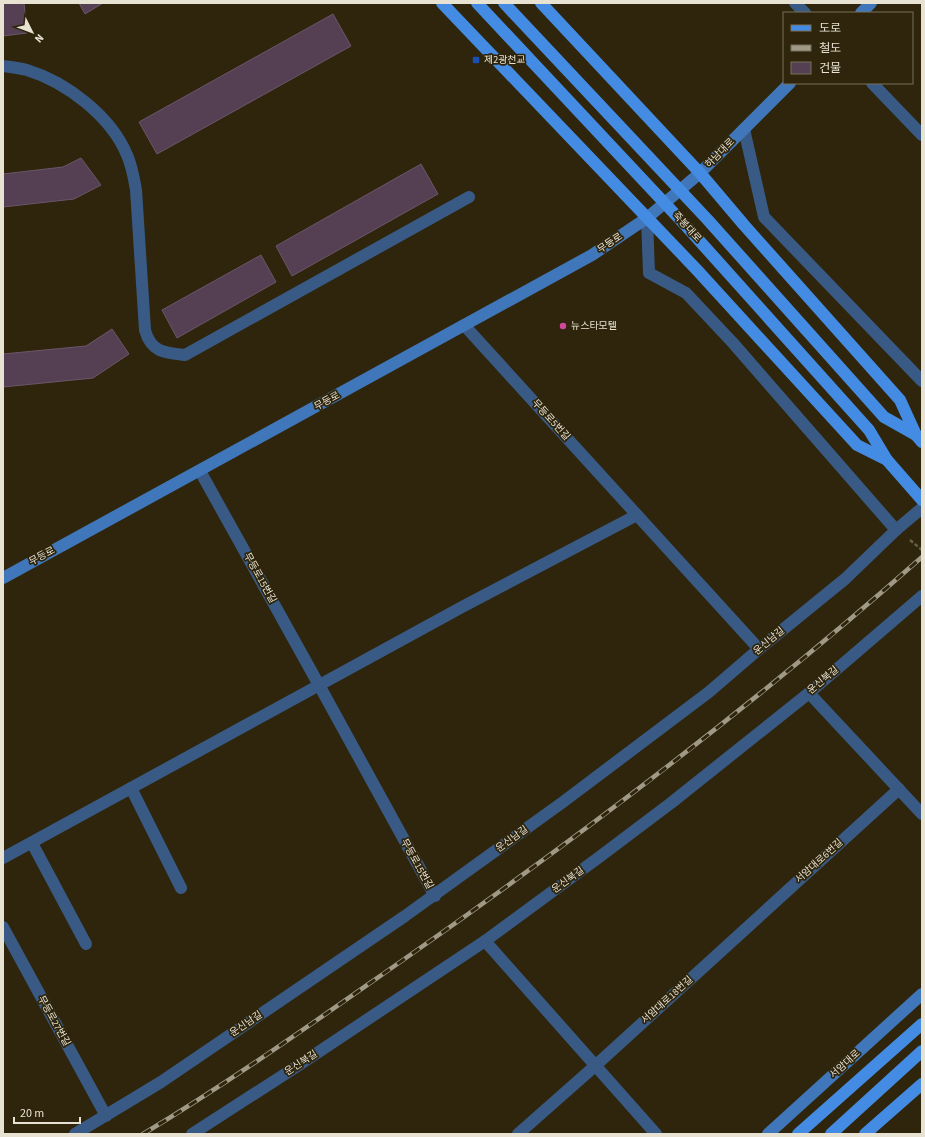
<svg xmlns="http://www.w3.org/2000/svg" width="925" height="1137" font-family="'Source Sans 3','Noto Sans KR',sans-serif">
	<style>
		.building { fill: #554053; stroke: #6b566a }
		.lines { fill: none; stroke-linecap: round; stroke-linejoin: round }
		.path { stroke: #675f49; stroke-width: 2.5; stroke-dasharray: 4 2; stroke-linecap: butt }
		.lane { stroke: #395a84; stroke-width: 12 }
		.street { stroke: #395a84; stroke-width: 12 }
		.secondary { stroke: #4077ba; stroke-width: 12 }
		.primary { stroke: #448ce3; stroke-width: 12 }
		.rail-casing { stroke: #a09986; stroke-width: 4.5 }
		.rail { stroke: #2e250c; stroke-width: 3; stroke-dasharray: 9; stroke-linecap: butt }
		.primary-bridge { stroke: #448ce3; stroke-width: 12 }
		.transit-dot { fill: #1a4fb4; stroke: #2e250c; stroke-width: 1.5 }
		.hotel-dot { fill: #d1479c; stroke: #2e250c; stroke-width: 1.5 }
		.labels { text-anchor: middle; dominant-baseline: central; stroke-width: 3.5; stroke-linejoin: round; paint-order: stroke }
		.poi-label { font-size: 10px; fill: #e8e2d3; stroke: #2e250c; text-anchor: start }
		.street-label { font-size: 10px; fill: #e8e2d3; stroke: #2e250c }
	</style>
	<rect width="100%" height="100%" fill="#2e250c"/>
	<g class="building">
		<path d="M3 3H24L27 33 3 36Z"/>
		<path d="M79 3H103L85 14Z"/>
		<path d="M333 14 351 46 157 154 139 122Z"/>
		<path d="M81 158 101 185 74 199 3 207V174L63 167Z"/>
		<path d="M421 164 438 194 292 276 276 246Z"/>
		<path d="M261 255 276 282 177 338 162 310Z"/>
		<path d="M112 329 129 354 93 378 3 387V354L86 346Z"/>
	</g>
	<g class="lines">
		<path class="path" d="M910 540 922 550"/>
		<g class="lane">
			<path d="M3 66C11 67 19 68 27 70 66 82 111 116 127 155 132 166 134 178 136 190L145 330C151 352 164 353 185 355L469 197"/>
			<path d="M131 788 181 888"/>
			<path d="M32 843 86 944"/>
		</g>
		<g class="street">
			<path d="M795 3 805 13"/>
			<path d="M872 83 922 135"/>
			<path d="M744 129 764 217 922 381"/>
			<path d="M647 218 649 273 686 293 733 343 896 530"/>
			<path d="M464 325 759 649"/>
			<path d="M200 471 319 685 435 896"/>
			<path d="M809 693 922 814"/>
			<path d="M3 858 462 607 637 515"/>
			<path d="M3 927 106 1116"/>
			<path d="M485 941 656 1134"/>
			<path d="M75 1134 161 1082 405 916 563 802 709 692 759 649 845 579 896 530 922 508"/>
			<path d="M192 1134 299 1065 485 941 598 858 671 803 809 693 922 596"/>
			<path d="M518 1134 595 1066 899 789"/>
		</g>
		<g class="secondary">
			<path d="M861 13 871 3"/>
			<path d="M3 578 592 255 647 218 700 173 790 83"/>
			<path d="M768 1134 922 994"/>
		</g>
		<g class="primary">
			<path d="M442 3 697 270 857 445 887 460 922 500"/>
			<path d="M541 3 700 173 744 225 900 400 916 435 922 442"/>
			<path d="M798 1134 922 1024"/>
			<path d="M831 1134 922 1051"/>
			<path d="M865 1134 922 1084"/>
		</g>
		<g class="rail-casing">
			<path id="rail" d="M143 1134C233 1080 317 1020 403 960 582 835 758 702 922 557"/>
		</g>
		<use href="#rail" class="rail"/>
		<g class="primary-bridge">
			<path d="M477 3 687 227 869 430 887 460"/>
			<path d="M504 3 707 219 884 417 916 435"/>
		</g>
	</g>
	<rect class="transit-dot" x="472" y="56" width="8" height="8" rx="2"/>
	<circle class="hotel-dot" cx="563" cy="326" r="4"/>
	<g class="labels">
		<g class="poi-label">
			<text x="484" y="60">제2광천교</text>
			<text x="571" y="326">뉴스타모텔</text>
		</g>
		<g class="street-label">
			<text transform="translate(720 153) rotate(-45)">하남대로</text>
			<text transform="translate(687 227) rotate(47)">죽봉대로</text>
			<text transform="translate(610 243) rotate(-34)">무등로</text>
			<text transform="translate(327 401) rotate(-29)">무등로</text>
			<text transform="translate(551 420) rotate(48)">무등로5번길</text>
			<text transform="translate(42 556) rotate(-28)">무등로</text>
			<text transform="translate(260 578) rotate(61)">무등로15번길</text>
			<text transform="translate(769 641) rotate(-40)">운신남길</text>
			<text transform="translate(823 680) rotate(-40)">운신북길</text>
			<text transform="translate(512 839) rotate(-36)">운신남길</text>
			<text transform="translate(819 861) rotate(-42)">서암대로6번길</text>
			<text transform="translate(417 864) rotate(61)">무등로15번길</text>
			<text transform="translate(568 880) rotate(-36)">운신북길</text>
			<text transform="translate(667 1000) rotate(-42)">서암대로18번길</text>
			<text transform="translate(54 1021) rotate(61)">무등로27번길</text>
			<text transform="translate(246 1024) rotate(-34)">운신남길</text>
			<text transform="translate(301 1063) rotate(-33)">운신북길</text>
			<text transform="translate(845 1064) rotate(-42)">서암대로</text>
		</g>
	</g>
	<rect width="925" height="1137" fill="none" stroke="#e8e2d3" stroke-width="8"/>
	<rect x="783" y="12" width="130" height="72" fill="#2e250c" stroke="#78715c"/>
	<rect x="791" y="25" width="20" height="6" fill="#448ce3" stroke="#78715c"/>
	<text x="819" y="32" font-size="12" fill="#e8e2d3">도로</text>
	<rect x="791" y="45" width="20" height="6" fill="#a09986" stroke="#78715c"/>
	<text x="819" y="52" font-size="12" fill="#e8e2d3">철도</text>
	<rect x="791" y="62" width="20" height="12" fill="#554053" stroke="#78715c"/>
	<text x="819" y="72" font-size="12" fill="#e8e2d3">건물</text>
	<g transform="translate(32 32) rotate(132)" stroke="#2e250c" stroke-width="3" paint-order="stroke">
	<path d="M0-3L7 15L0 10L-7 15Z" fill="#e8e2d3"/>
	<text y="-6" font-size="11" font-weight="bold" text-anchor="middle" fill="#e8e2d3">N</text>
	</g>
	<path d="M14 1117v6h66v-6" fill="none" stroke="#e8e2d3" stroke-width="2"/>
	<text x="20" y="1117" font-size="12" fill="#e8e2d3" stroke="#2e250c" stroke-width="3" paint-order="stroke">20 m</text>
</svg>
